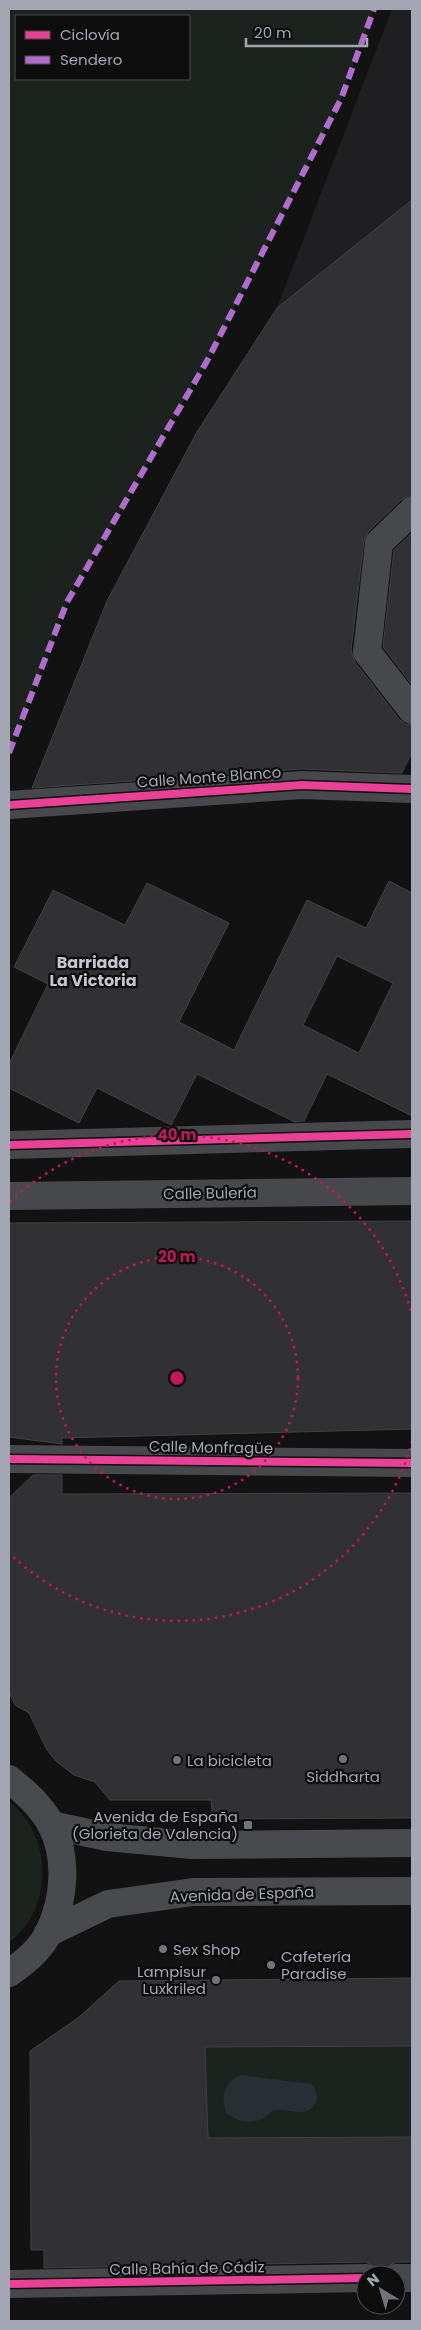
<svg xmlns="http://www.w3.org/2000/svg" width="421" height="2330" font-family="Poppins,sans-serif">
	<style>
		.built { fill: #1f1f21 }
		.green { fill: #1c221d; fill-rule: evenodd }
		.water { fill: #292e35 }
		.building { fill: #313133; stroke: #424246; fill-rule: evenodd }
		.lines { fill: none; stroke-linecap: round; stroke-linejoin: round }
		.minor { stroke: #47484b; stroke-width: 28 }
		.primary { stroke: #494a4d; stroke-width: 28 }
		.quiet { stroke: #b06ccc; stroke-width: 6; stroke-dasharray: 12 6; stroke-linecap: butt }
		.cycleway-casing { stroke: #0d0d0e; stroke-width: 11 }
		.cycleway { stroke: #ea4096; stroke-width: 8 }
		.ring { fill: none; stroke: #c2185b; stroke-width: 2.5; stroke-dasharray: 2.5 5 }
		.poi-dot { fill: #71737b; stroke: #0d0d0e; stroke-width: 2 }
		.labels { text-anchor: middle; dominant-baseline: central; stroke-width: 4.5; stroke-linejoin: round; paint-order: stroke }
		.street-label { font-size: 15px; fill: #a4a7b3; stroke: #0d0d0e }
		.poi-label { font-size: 15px; fill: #a4a7b3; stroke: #0d0d0e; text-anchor: start }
		.neighbourhood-label { font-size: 16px; font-weight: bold; fill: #c4c6cf; stroke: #0d0d0e }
		.centre { fill: #c2185b; stroke: #0d0d0e; stroke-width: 2.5 }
		.ring-label { font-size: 15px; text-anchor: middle; font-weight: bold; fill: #c2185b; stroke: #0d0d0e; stroke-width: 4.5; stroke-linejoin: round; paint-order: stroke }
	</style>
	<rect width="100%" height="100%" fill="#121213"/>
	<path class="built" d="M392 9H412V200L277 308Z"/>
	<g class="green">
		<path d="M9 9H374L341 99 207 361 67 602 9 753ZM16 16H189V79H16Z"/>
		<path d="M9 1802C53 1834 54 1910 9 1942Z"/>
		<path d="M412 2046V2137L208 2138 205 2047Z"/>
	</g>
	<path class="water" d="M240 2075 311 2084C315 2089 319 2095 316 2102 307 2121 286 2106 272 2111 269 2113 269 2114 266 2116 252 2126 239 2122 226 2113 221 2096 223 2084 240 2075Z"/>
	<g class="building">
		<path d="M412 200V496L401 500 368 532 364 541 351 650 355 662 400 720 406 724 412 725V752L402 773 301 769 32 788 107 601 197 432 277 308Z"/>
		<path d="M412 533V685L383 647 394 550Z"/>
		<path d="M389 881 412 893V1116L327 1074 304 1121 295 1122 197 1074 171 1125 97 1088 79 1123 9 1088V1064L48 984 14 967 53 890 125 925 147 883 229 923 179 1022 234 1050 307 900 366 928ZM337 956 393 983 359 1053 303 1025Z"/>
		<path d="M412 1221V1429L62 1438V1444L9 1437V1223Z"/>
		<path d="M33 1475H62V1494L412 1493V1818L213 1819 211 1800H110L95 1782 74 1775 57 1762 47 1750 29 1713 15 1705 9 1692V1498Z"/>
		<path d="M412 1978V2046L205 2047 208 2138 412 2137V2262H396L385 2268H377L366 2262 44 2268V2250H31L30 2051 78 2018 119 1981Z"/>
	</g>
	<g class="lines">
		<g class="minor">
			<path d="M412 511 379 543 367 652 412 710"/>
			<path d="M9 805 302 785 412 789"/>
			<path d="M9 1145 412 1134"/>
			<path d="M9 1196 412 1191"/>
			<path d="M9 1459 412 1463"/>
			<path d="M396 2278H412"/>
			<path d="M9 2284 366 2278"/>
		</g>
		<g class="primary">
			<path d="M9 1779C25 1792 40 1805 51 1824 68 1857 65 1899 49 1932 41 1949 24 1963 9 1973"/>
			<path d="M51 1825 107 1837 192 1845 412 1843"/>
			<path d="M48 1933 108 1904 193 1892 412 1891"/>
		</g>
		<path class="quiet" d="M9 753 67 602 207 361 341 99 374 9"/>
		<g class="cycleway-casing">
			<g id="cycleway">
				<path d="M9 805 302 785 412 789"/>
				<path d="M9 1145 412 1134"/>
				<path d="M9 1459 412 1463"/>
				<path d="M9 2284 366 2278"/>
			</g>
		</g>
		<use href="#cycleway" class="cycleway"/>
	</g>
	<g class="ring">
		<circle cx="177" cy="1378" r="121"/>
		<path d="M412 1441A243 243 0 0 1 10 1554M10 1202A243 243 0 0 1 412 1315"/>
	</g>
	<g class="poi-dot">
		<circle cx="343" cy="1759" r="5"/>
		<circle cx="177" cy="1760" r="5"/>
		<rect x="243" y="1820" width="10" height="10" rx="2.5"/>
		<circle cx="163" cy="1949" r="5"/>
		<circle cx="271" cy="1965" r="5"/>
		<circle cx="216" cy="1980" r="5"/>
	</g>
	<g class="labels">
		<g class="street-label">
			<text transform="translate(209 777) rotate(-4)">Calle Monte Blanco</text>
			<text transform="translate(210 1193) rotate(-1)">Calle Bulería</text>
			<text transform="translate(211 1447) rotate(1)">Calle Monfragüe</text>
			<text transform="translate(242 1894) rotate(-2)">Avenida de España</text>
			<text transform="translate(187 2268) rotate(-1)">Calle Bahía de Cádiz</text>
		</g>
		<g class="poi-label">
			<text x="187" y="1760">La bicicleta</text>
			<text x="343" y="1776" text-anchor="middle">Siddharta</text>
			<text x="238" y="1816" text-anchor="end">Avenida de España<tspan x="238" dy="17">(Glorieta de Valencia)</tspan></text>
			<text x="173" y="1949">Sex Shop</text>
			<text x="281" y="1956">Cafetería<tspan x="281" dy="17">Paradise</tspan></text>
			<text x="206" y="1971" text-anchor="end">Lampisur<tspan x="206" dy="17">Luxkriled</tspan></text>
		</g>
		<g class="neighbourhood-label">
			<text x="93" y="962">Barriada<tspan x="93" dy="18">La Victoria</tspan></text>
		</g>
	</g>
	<circle cx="177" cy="1378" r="8" class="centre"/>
	<g class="ring-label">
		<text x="177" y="1140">40 m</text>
		<text x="177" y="1262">20 m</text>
	</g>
	<rect width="421" height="2330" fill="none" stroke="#a4a7b3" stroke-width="20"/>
	<rect x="15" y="15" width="175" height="65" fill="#0d0d0e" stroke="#494b50"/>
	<rect x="25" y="31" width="25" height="8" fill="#ea4096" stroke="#494b50"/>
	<text x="60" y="40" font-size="15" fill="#a4a7b3">Ciclovía</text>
	<rect x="25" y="56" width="25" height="8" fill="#b06ccc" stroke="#494b50"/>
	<text x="60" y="65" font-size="15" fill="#a4a7b3">Sendero</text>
	<g transform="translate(381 2290) rotate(322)"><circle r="24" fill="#0d0d0e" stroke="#494b50"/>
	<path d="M0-4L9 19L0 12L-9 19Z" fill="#71737b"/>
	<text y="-8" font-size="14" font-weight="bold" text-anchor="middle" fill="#a4a7b3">N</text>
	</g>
	<path d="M246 38v8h121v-8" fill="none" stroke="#a4a7b3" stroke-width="2.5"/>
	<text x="254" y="38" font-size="15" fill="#a4a7b3" stroke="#0d0d0e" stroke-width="4" paint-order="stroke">20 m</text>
</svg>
